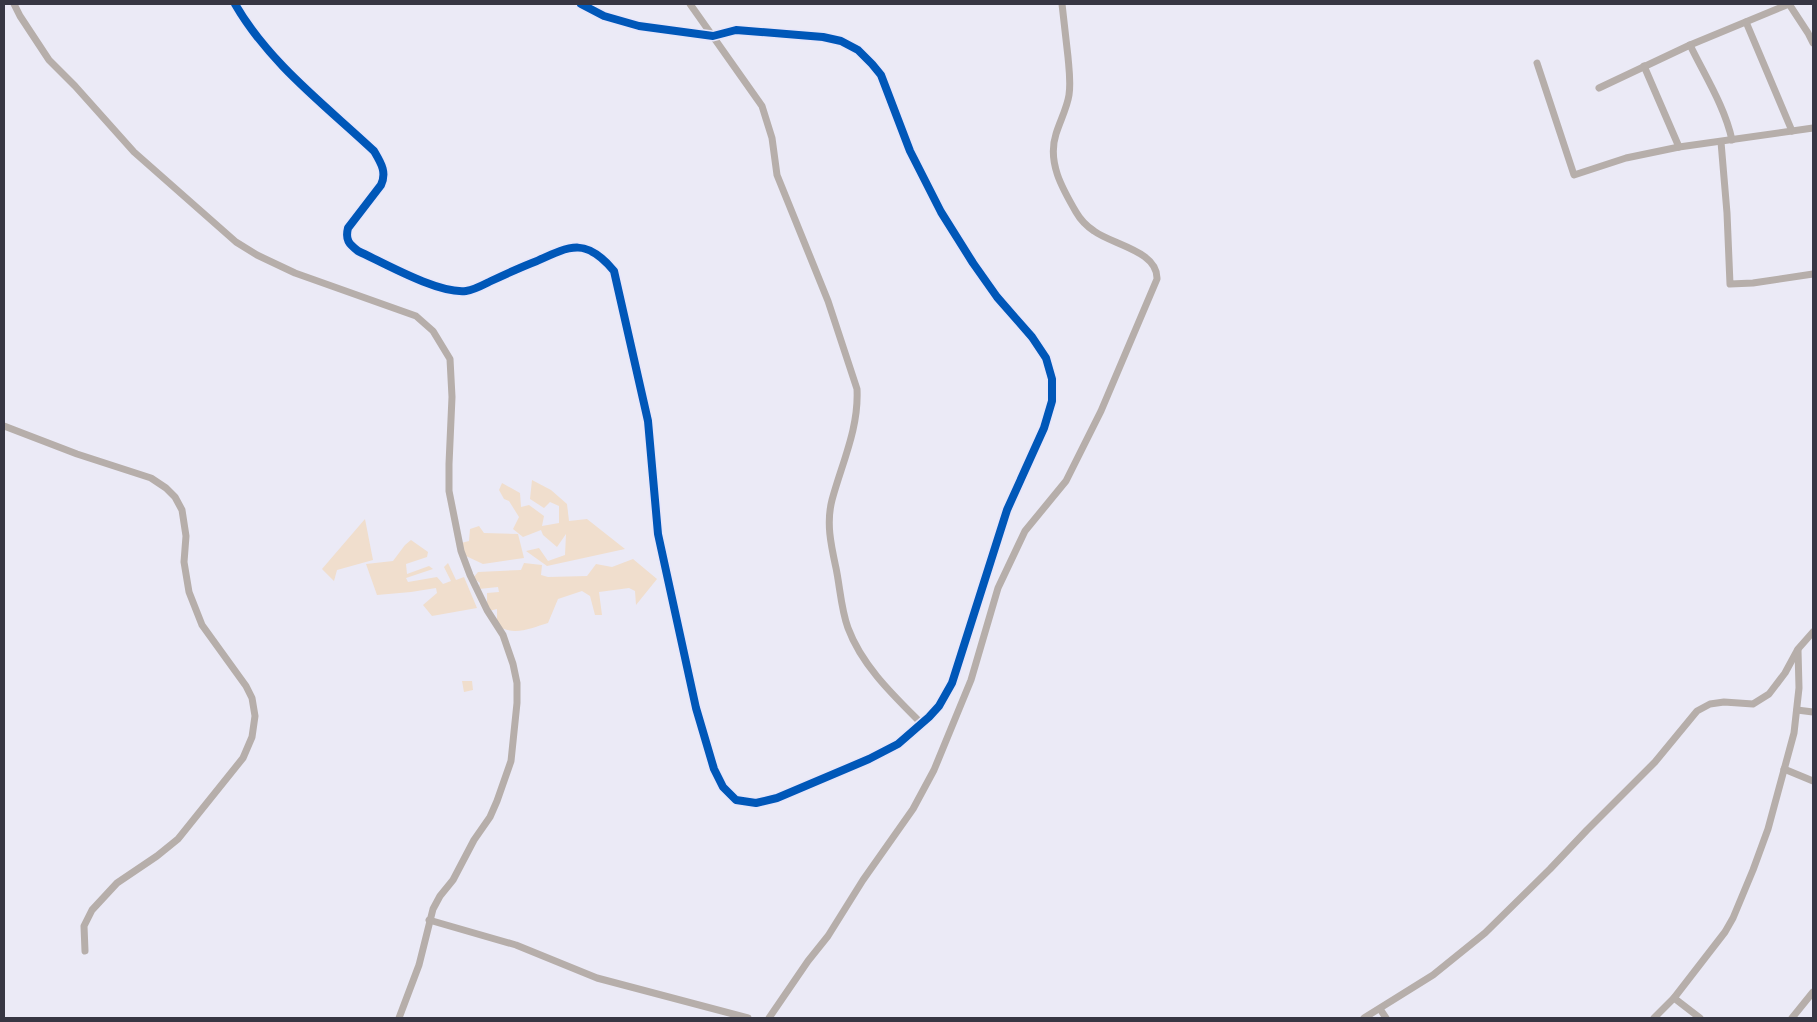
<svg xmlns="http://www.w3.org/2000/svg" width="1817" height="1022" font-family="'Noto Serif',serif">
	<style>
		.green { fill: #f0decd }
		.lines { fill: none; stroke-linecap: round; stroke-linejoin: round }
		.minor { stroke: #b6aeaa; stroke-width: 7 }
		.cycleway-casing { stroke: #e7e6fa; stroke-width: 11 }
		.cycleway { stroke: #0057b8; stroke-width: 8 }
	</style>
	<rect width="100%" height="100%" fill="#ebeaf6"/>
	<g class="green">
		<path d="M532 480 551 490 567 504 569 521 587 519 625 549 547 566 526 551 539 548 548 561 565 555 566 534 557 547 543 535 541 530 523 537 513 529 519 517 509 501 504 499 499 490 502 483 520 493 521 507 529 505 544 516 542 526 559 523V506L550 502 544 508 530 499Z"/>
		<path d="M365 519 373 560 337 570 334 581 322 569Z"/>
		<path d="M479 526 484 533 518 534 524 558 483 564 466 556 461 543 469 541 470 529Z"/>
		<path d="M411 540 428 552 427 557 406 564 407 574 429 566 433 569 406 578 408 582 437 577 443 584 451 581 444 567 448 563 456 580 464 577 477 608 432 616 423 605 437 593 436 588 411 592 377 595 366 564 393 561 405 545Z"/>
		<path d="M633 559 657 579 636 605 635 591 629 588 599 592 602 615H595L590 596 582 591 558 599 548 623C531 628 513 637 497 625V609L489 611 487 605V593L499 592 498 587 479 589 480 583 473 578 478 572 521 570 524 563 542 565 541 575 548 577 587 576 596 564 612 567Z"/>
		<path d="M462 681H472L473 690 464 692Z"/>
	</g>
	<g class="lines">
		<g class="minor">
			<path d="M14 4 20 16 49 60 75 86 134 152 236 242 257 255 295 273 416 316 433 331 450 359 452 397 449 464V491L461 551 470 575 487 610 503 635 513 664 517 683V703L511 761 497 801 490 817 474 840 453 880 440 896 433 909 419 965 399 1018"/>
			<path d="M235 4C269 63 325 105 374 151 381 163 387 172 381 185L348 228C345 240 349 244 358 251 384 263 438 294 466 291 474 290 483 285 491 281 506 274 521 267 537 261 571 245 587 238 614 271L648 421 658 534 696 708 714 769 723 787 736 800 756 803 777 798 869 759 898 744 929 717 939 706 952 683 1007 510 1044 428 1052 401V379L1046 358 1032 337 997 297 973 263 941 212 910 151 881 75 872 64 858 50 841 41 823 37 736 30 713 36 639 26 604 16 581 4"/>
			<path d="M690 4 762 106 772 138 777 175 828 301 857 389C859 428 842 463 832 500 826 523 831 545 836 568 840 587 841 609 848 628 862 666 894 696 922 724"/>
			<path d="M1789 4 1808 33 1813 43"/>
			<path d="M1746 22 1792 131"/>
			<path d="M1690 45C1705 76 1725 107 1732 140"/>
			<path d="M1537 63 1574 175 1626 158 1679 147 1813 128"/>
			<path d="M1644 66 1679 147"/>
			<path d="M1599 88 1690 45 1789 4"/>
			<path d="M1721 142 1727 213 1730 284 1753 283 1813 274"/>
			<path d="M4 426 77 454 151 478 166 488 175 497 182 510 186 536 184 562 189 592 202 625 246 686 252 698 255 716 252 737 243 758 178 839 157 856 117 883 92 910 84 926 85 951"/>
			<path d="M1797 710 1813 712"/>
			<path d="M1784 769 1813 781"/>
			<path d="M429 920 516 945 597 978 748 1018"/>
			<path d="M1674 998 1700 1018"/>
			<path d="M1380 1009 1386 1018"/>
			<path d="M769 1018 808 961 828 936 863 880 913 809 934 770 971 680 998 588 1025 531 1066 481 1101 411 1157 279C1158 251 1113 245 1094 231 1088 227 1080 219 1076 212 1062 188 1047 162 1056 134 1060 121 1067 108 1069 95 1071 82 1069 69 1068 57 1066 39 1064 21 1062 4"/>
			<path d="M1364 1018 1433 975 1485 933 1550 869 1587 830 1655 762 1697 711 1710 704 1724 702 1753 704 1769 694 1785 673 1798 649 1813 632"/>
			<path d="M1654 1018 1674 998 1725 932 1733 918 1753 870 1768 829 1794 733 1799 688 1798 650"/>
			<path d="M1792 1018 1813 992"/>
		</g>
		<g class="cycleway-casing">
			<path id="cycleway" d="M235 4C269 63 325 105 374 151 381 163 387 172 381 185L348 228C345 240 349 244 358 251 384 263 438 294 466 291 474 290 483 285 491 281 506 274 521 267 537 261 571 245 587 238 614 271L648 421 658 534 696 708 714 769 723 787 736 800 756 803 777 798 869 759 898 744 929 717 939 706 952 683 1007 510 1044 428 1052 401V379L1046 358 1032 337 997 297 973 263 941 212 910 151 881 75 872 64 858 50 841 41 823 37 736 30 713 36 639 26 604 16 581 4"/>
		</g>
		<use href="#cycleway" class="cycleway"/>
	</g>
	<rect width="1817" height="1022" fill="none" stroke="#373643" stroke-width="10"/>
</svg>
